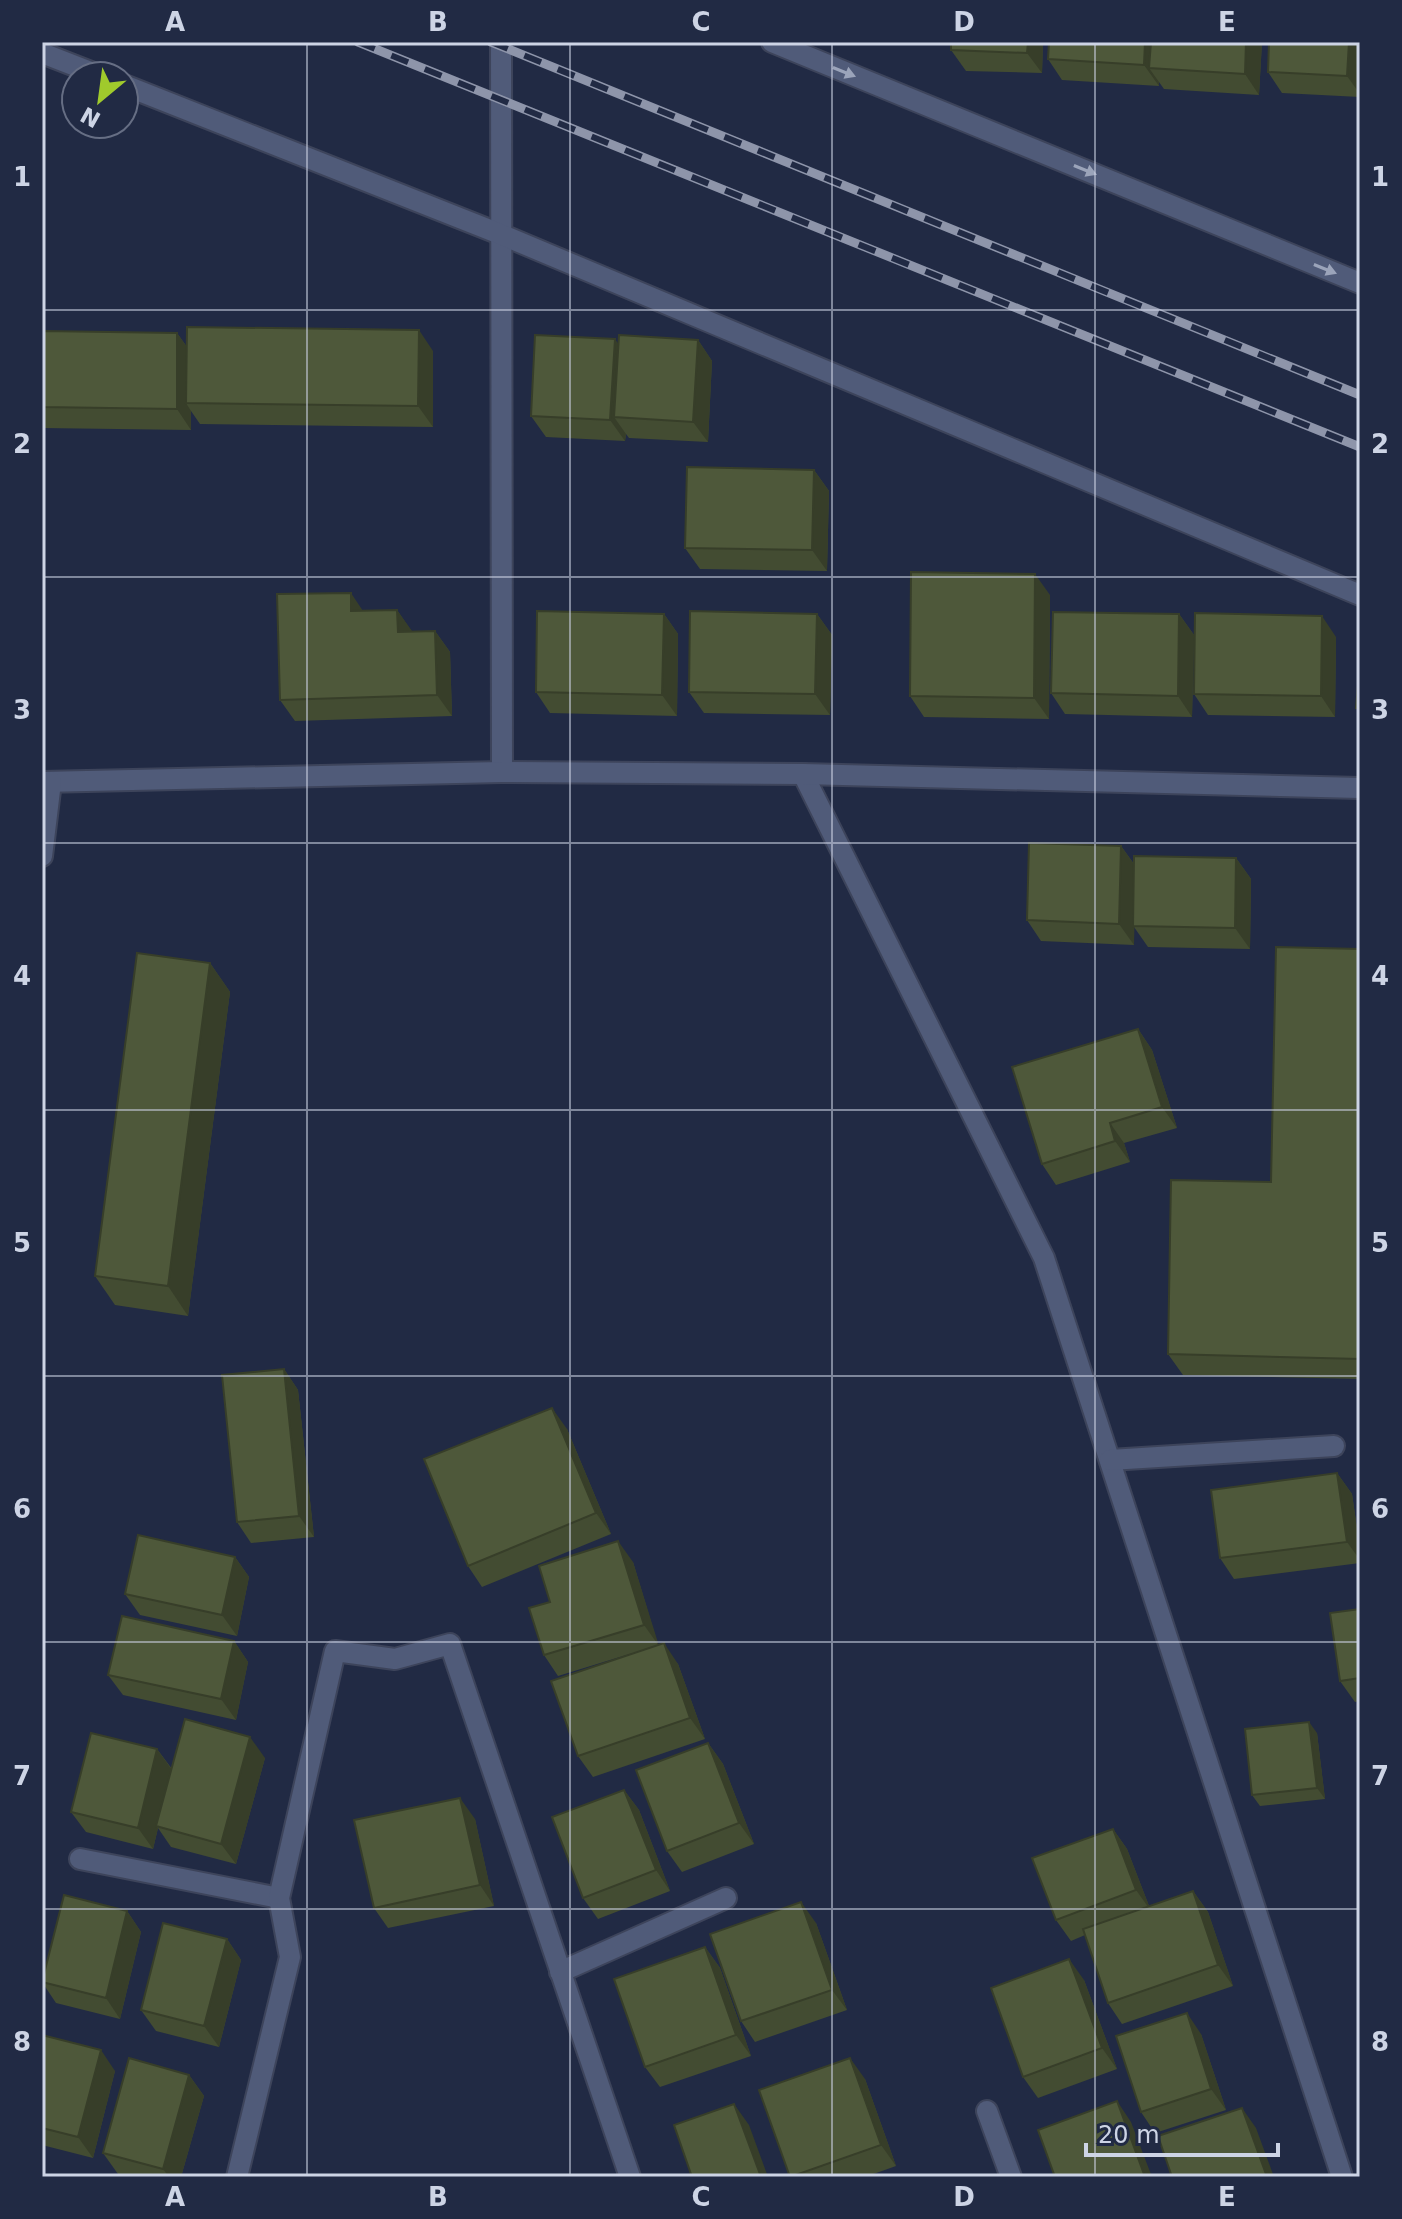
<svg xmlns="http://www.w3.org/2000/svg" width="1402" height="2219" font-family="'DejaVu Sans',sans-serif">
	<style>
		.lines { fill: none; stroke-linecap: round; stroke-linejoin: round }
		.minor-casing { stroke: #3d445b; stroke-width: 24 }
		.minor { stroke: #505b79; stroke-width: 20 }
		.rail-casing { stroke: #8e95aa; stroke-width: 9 }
		.rail { stroke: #212a44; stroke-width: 6; stroke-dasharray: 18; stroke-linecap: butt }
		.wall { fill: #434c32 }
		.shaded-wall { fill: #373e29 }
		.building { fill: #4e583a; stroke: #373e29; stroke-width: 2 }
		.oneway { fill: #9ba4ba }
		.grid { fill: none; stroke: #cdd4e5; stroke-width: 2; stroke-opacity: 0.55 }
		.neatline { fill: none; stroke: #cdd4e5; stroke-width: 3 }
		.grid-label { font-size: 26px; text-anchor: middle; font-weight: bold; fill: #cdd4e5 }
	</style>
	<rect width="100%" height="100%" fill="#212a44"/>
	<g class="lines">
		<g class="minor-casing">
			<g id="minor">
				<path d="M501 42 502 772"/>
				<path d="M772 42 1360 283"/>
				<path d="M42 53 101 76"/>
				<path d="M124 85 500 234 1360 595"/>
				<path d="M803 774 1044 1258 1342 2177"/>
				<path d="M42 782 502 772 803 774 1360 788"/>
				<path d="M42 856 51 782"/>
				<path d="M1110 1460 1334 1446"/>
				<path d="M80 1859 279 1898"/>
				<path d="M560 1972 726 1898"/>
				<path d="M987 2111 1011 2177"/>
				<path d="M237 2177 290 1957 279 1898 335 1651 395 1659 450 1644 630 2177"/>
			</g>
		</g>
		<use href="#minor" class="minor"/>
		<g class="rail-casing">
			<g id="rail">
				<path d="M358 42 1360 447"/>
				<path d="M491 42 1360 395"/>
			</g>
		</g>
		<use href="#rail" class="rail"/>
	</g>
	<g class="wall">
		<path d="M951 42H1043L1042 73 966 71 951 50Z"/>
		<path d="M1049 42H1262L1259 95 1164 89 1159 82V86L1062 80 1048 59Z"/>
		<path d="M1360 42V97L1282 93 1268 72Z"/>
		<path d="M42 331 177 333 187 347 433 351V427L200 424 191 411V430L42 428Z"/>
		<path d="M698 340 712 361 708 442 629 438 626 434 625 441 546 437 531 416 618 344Z"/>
		<path d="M814 470 829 491 827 571 700 569 685 548Z"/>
		<path d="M1050 595 1049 719 924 717 910 696Z"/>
		<path d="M397 610 412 632 435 631 450 652 452 716 295 721 280 700 363 611Z"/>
		<path d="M664 614 678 634 677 716 550 713 536 692Z"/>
		<path d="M817 614 832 635 830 715 704 713 689 692Z"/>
		<path d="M1179 614 1194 635 1192 717 1065 714 1051 693Z"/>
		<path d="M1336 637 1335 717 1208 715 1194 694Z"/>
		<path d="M1121 846 1134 864 1236 858 1251 879 1250 949 1148 947 1134 927V945L1041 941 1027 920Z"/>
		<path d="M1360 949V1379L1183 1375 1168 1354 1271 1182Z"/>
		<path d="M210 963 230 992 188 1316 115 1305 95 1276Z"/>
		<path d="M1138 1029 1152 1050 1177 1128 1124 1143 1130 1162 1056 1185 1042 1164Z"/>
		<path d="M284 1369 298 1390 314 1537 251 1543 237 1522Z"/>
		<path d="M567 1429 611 1534 482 1587 468 1566Z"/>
		<path d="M1337 1473 1352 1494 1360 1549V1563L1234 1579 1220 1558Z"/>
		<path d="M235 1557 249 1577 237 1636 140 1615 125 1594Z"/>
		<path d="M633 1562 658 1645 678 1664 705 1739 593 1777 578 1756 633 1653 558 1676 544 1655 550 1602Z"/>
		<path d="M1360 1609V1701L1355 1702 1340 1681Z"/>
		<path d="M234 1641 248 1662 236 1720 123 1695 108 1675Z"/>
		<path d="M1317 1733 1325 1799 1260 1806 1252 1795Z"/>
		<path d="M708 1743 723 1764 754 1844 682 1872 667 1851Z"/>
		<path d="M157 1749 172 1769 265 1758 236 1864 171 1847 158 1828 153 1849 86 1832 71 1812Z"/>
		<path d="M624 1790 639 1810 670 1891 598 1919 583 1898Z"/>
		<path d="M475 1819 494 1906 388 1928 374 1908Z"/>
		<path d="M1113 1829 1127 1849 1149 1906 1193 1891 1208 1912 1233 1986 1122 2024 1108 2003 1085 1935 1071 1941 1056 1920Z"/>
		<path d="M127 1911 141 1932 120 2019 56 2003 42 1982Z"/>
		<path d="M816 1923 847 2010 755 2042 741 2021Z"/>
		<path d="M227 1939 241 1960 219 2047 156 2031 141 2010Z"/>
		<path d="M705 1947 720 1968 751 2056 660 2087 645 2067Z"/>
		<path d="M1084 1980 1117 2069 1038 2098 1023 2077Z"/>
		<path d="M1201 2034 1226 2110 1155 2133 1141 2112Z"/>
		<path d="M42 2035 115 2071 93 2158 42 2145Z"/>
		<path d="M189 2075 204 2096 181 2177H130L118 2174 103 2153Z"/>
		<path d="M865 2079 896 2166 865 2177H790Z"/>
	</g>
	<g class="shaded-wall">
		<path d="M1028 42H1043L1042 73 1027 53Z"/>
		<path d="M1145 42H1161L1149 68 1159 82V86L1144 65Z"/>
		<path d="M1246 42H1262L1259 95 1245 74Z"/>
		<path d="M1349 42H1360V94L1347 76Z"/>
		<path d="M419 330 433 351V427L418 406Z"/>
		<path d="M177 333 192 354 186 403 191 411V430L177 409Z"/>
		<path d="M615 339 629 360 614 417 626 434 625 441 610 420Z"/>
		<path d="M698 340 712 361 708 442 693 422Z"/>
		<path d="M814 470 829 491 827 571 812 550Z"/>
		<path d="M1035 574 1050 595 1049 719 1034 698Z"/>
		<path d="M351 593 365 614 351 611Z"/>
		<path d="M397 610 412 631V653L398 632Z"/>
		<path d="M664 614 678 634 677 716 662 695Z"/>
		<path d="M817 614 832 635 830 715 815 694Z"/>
		<path d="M1179 614 1194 635 1192 717 1178 696Z"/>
		<path d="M1322 616 1336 637 1335 717 1321 696Z"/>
		<path d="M435 631 450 652 452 716 437 695Z"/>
		<path d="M1121 846 1136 867 1134 945 1119 924Z"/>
		<path d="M1236 858 1251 879 1250 949 1235 928Z"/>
		<path d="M210 963 230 992 188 1316 168 1286Z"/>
		<path d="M1138 1029 1152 1050 1177 1128 1162 1107Z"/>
		<path d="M1110 1123 1124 1143 1130 1162 1115 1141Z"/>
		<path d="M284 1369 298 1390 314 1537 299 1516Z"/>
		<path d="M552 1408 567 1429 611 1534 596 1513Z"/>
		<path d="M1337 1473 1352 1494 1360 1549V1560L1347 1542Z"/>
		<path d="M618 1541 633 1562 659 1646 644 1625Z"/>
		<path d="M235 1557 249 1577 237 1636 222 1615Z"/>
		<path d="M234 1641 248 1662 236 1720 221 1699Z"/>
		<path d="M664 1643 678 1664 705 1739 690 1718Z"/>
		<path d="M1309 1722 1317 1733 1325 1799 1317 1788Z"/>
		<path d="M250 1737 265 1758 236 1864 221 1844Z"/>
		<path d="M708 1743 723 1764 754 1844 739 1823Z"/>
		<path d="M157 1749 172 1770 156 1826 158 1828 153 1849 138 1828Z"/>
		<path d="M624 1790 639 1810 670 1891 656 1870Z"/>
		<path d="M460 1798 475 1819 494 1906 480 1885Z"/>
		<path d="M1113 1829 1127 1849 1151 1911 1136 1890Z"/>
		<path d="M1193 1891 1208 1912 1233 1986 1218 1965Z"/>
		<path d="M801 1902 816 1923 847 2010 832 1990Z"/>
		<path d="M127 1911 141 1932 120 2019 106 1998Z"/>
		<path d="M227 1939 241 1960 219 2047 204 2026Z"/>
		<path d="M705 1947 720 1968 751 2056 736 2035Z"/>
		<path d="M1069 1959 1084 1980 1117 2069 1102 2048Z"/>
		<path d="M1187 2013 1201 2034 1226 2110 1211 2089Z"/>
		<path d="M101 2050 115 2071 93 2158 78 2137Z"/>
		<path d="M850 2058 865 2079 896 2166 881 2145Z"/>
		<path d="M189 2075 204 2096 181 2177H169L163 2169Z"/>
		<path d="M1117 2101 1131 2122 1152 2177H1145Z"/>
		<path d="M734 2104 749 2125 768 2177H761Z"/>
		<path d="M1242 2108 1256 2128 1274 2177H1267Z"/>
	</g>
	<g class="building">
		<path d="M951 42H1028L1027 53 951 50Z"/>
		<path d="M1049 42H1145L1144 65 1048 59Z"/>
		<path d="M1151 42H1246L1245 74 1149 68Z"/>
		<path d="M1269 42H1349L1347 76 1268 72Z"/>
		<path d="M187 327 419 330 418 406 186 403Z"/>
		<path d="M42 331 177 333V409L42 407Z"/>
		<path d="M535 335 615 339 610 420 531 416Z"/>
		<path d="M619 335 698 340 693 422 614 417Z"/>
		<path d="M687 467 814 470 812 550 685 548Z"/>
		<path d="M911 572 1035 574 1034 698 910 696Z"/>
		<path d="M351 593V611L397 610 398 632 435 631 437 695 280 700 277 594Z"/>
		<path d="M537 611 664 614 662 695 536 692Z"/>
		<path d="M690 611 817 614 815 694 689 692Z"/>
		<path d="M1053 612 1179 614 1178 696 1051 693Z"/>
		<path d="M1195 613 1322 616 1321 696 1194 694Z"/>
		<path d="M1360 663V708H1356Z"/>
		<path d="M1029 843 1121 846 1119 924 1027 920Z"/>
		<path d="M1134 856 1236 858 1235 928 1133 926Z"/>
		<path d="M1276 947 1360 949V1359L1168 1354 1171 1180 1271 1182Z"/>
		<path d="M137 953 210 963 168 1286 95 1276Z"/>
		<path d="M1138 1029 1162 1107 1110 1123 1115 1141 1042 1164 1012 1067Z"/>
		<path d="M284 1369 299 1516 237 1522 222 1375Z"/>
		<path d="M552 1408 596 1513 468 1566 424 1459Z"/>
		<path d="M1337 1473 1347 1542 1220 1558 1211 1490Z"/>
		<path d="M138 1535 235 1557 222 1615 125 1594Z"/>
		<path d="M618 1541 644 1625 544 1655 529 1608 550 1602 539 1566Z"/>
		<path d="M1360 1609V1678L1340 1681 1330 1613Z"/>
		<path d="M122 1616 234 1641 221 1699 108 1675Z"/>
		<path d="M664 1643 690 1718 578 1756 551 1681Z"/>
		<path d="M185 1719 250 1737 221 1844 156 1826Z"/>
		<path d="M1309 1722 1317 1788 1252 1795 1245 1729Z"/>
		<path d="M91 1733 157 1749 138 1828 71 1812Z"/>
		<path d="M708 1743 739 1823 667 1851 636 1770Z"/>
		<path d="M624 1790 656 1870 583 1898 552 1817Z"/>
		<path d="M460 1798 480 1885 374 1908 354 1820Z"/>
		<path d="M1113 1829 1136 1890 1056 1920 1032 1858Z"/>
		<path d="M1193 1891 1218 1965 1108 2003 1083 1929Z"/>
		<path d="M64 1895 127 1911 106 1998 42 1982Z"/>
		<path d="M801 1902 832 1990 741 2021 710 1934Z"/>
		<path d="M163 1923 227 1939 204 2026 141 2010Z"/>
		<path d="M705 1947 736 2035 645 2067 614 1979Z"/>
		<path d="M1069 1959 1102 2048 1023 2077 991 1988Z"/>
		<path d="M1187 2013 1211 2089 1141 2112 1116 2036Z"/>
		<path d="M42 2035 101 2050 78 2137 42 2128Z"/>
		<path d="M129 2058 189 2075 163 2169 103 2153Z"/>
		<path d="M850 2058 881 2145 790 2177 759 2090Z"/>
		<path d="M1117 2101 1145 2177H1055L1038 2130Z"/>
		<path d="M734 2104 761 2177H692L674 2125Z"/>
		<path d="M1242 2108 1267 2177H1172L1158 2136Z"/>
	</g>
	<defs><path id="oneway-solid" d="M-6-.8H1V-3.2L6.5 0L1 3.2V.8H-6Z" transform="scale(2)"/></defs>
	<g class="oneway">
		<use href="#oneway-solid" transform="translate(844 72) rotate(22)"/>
		<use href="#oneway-solid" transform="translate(1085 170) rotate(22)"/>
		<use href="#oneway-solid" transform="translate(1325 269) rotate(22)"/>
	</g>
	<path class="grid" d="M307 42V2177M570 42V2177M832 42V2177M1095 42V2177M42 310H1360M42 577H1360M42 843H1360M42 1110H1360M42 1376H1360M42 1642H1360M42 1909H1360"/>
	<rect width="1402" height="2219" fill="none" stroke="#212a44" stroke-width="88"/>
	<g transform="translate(100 100) rotate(209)"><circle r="38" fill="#212a44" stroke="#666e84" stroke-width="2"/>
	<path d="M0-6L14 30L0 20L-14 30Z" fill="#a0ca2c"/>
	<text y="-12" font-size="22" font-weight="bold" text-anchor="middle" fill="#cdd4e5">N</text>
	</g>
	<path d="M1086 2143v12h192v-12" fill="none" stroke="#cdd4e5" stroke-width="4"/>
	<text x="1098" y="2143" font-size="24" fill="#cdd4e5" stroke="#212a44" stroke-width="6" paint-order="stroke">20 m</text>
	<rect x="44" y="44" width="1314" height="2131" class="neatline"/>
	<g class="grid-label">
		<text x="175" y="31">A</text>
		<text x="438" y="31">B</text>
		<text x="701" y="31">C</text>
		<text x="964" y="31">D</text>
		<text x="1227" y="31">E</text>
		<text x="22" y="186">1</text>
		<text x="1380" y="186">1</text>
		<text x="22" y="453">2</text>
		<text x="1380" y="453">2</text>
		<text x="22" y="719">3</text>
		<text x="1380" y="719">3</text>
		<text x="22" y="985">4</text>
		<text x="1380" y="985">4</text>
		<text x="22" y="1252">5</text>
		<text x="1380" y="1252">5</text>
		<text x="22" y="1518">6</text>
		<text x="1380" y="1518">6</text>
		<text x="22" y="1785">7</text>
		<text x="1380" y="1785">7</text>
		<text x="22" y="2051">8</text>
		<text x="1380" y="2051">8</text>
		<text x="175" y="2206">A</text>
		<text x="438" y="2206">B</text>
		<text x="701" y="2206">C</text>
		<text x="964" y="2206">D</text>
		<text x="1227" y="2206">E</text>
	</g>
</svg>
